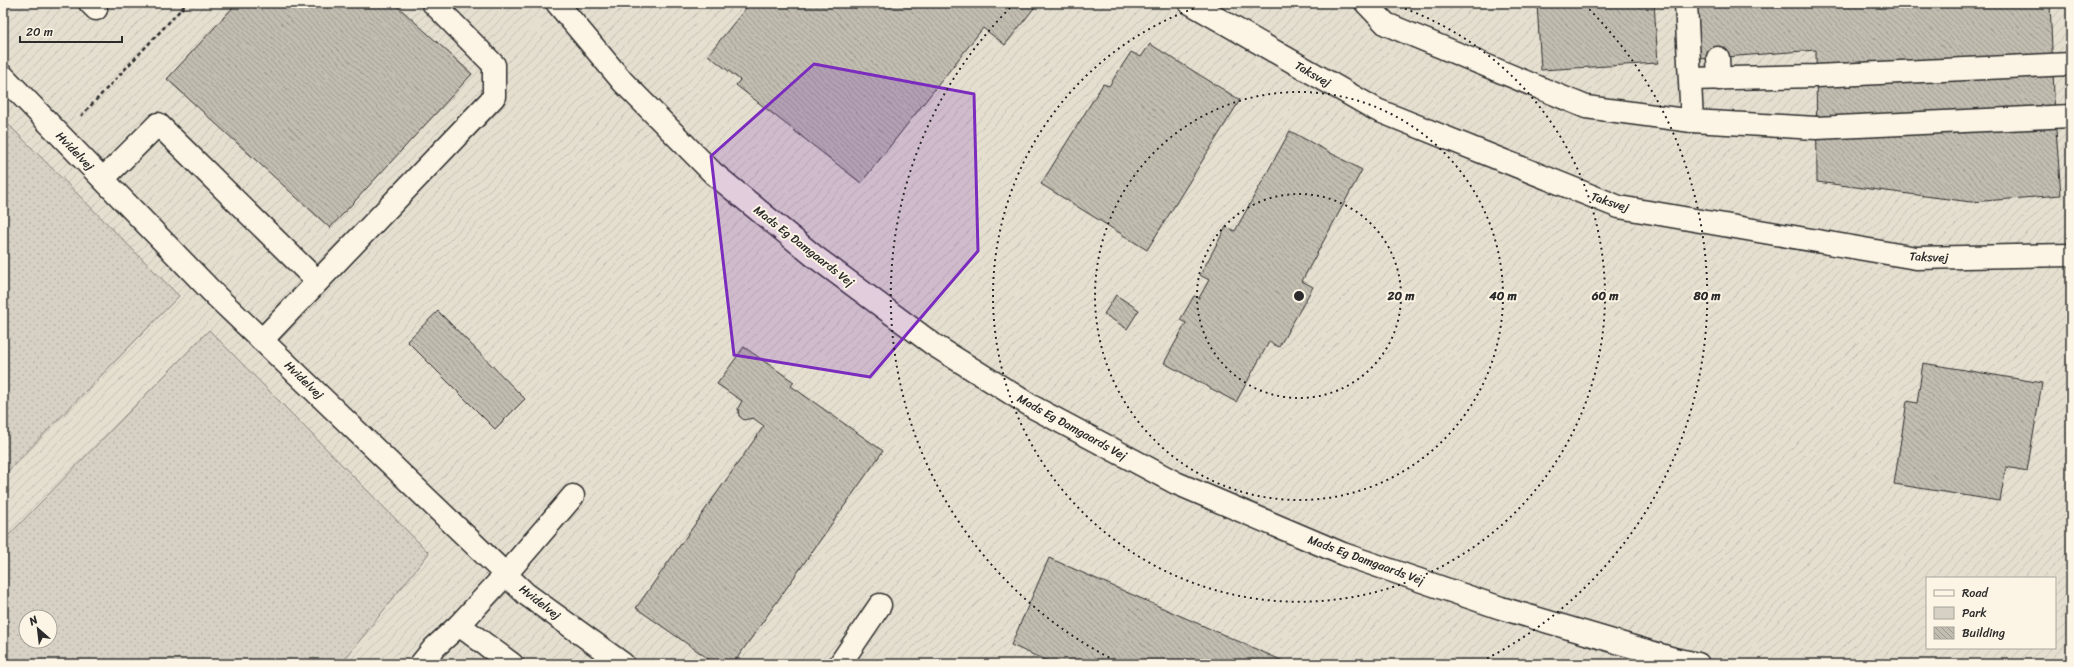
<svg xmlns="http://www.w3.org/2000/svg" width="2074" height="667" font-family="Sriracha,sans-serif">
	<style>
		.industrial { fill: url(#industrial-furrows); fill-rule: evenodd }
		.green { fill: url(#green-dots); stroke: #807e78; fill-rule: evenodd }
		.building { fill: url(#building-back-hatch); stroke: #2b2b2b }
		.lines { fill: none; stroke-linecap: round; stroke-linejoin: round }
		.minor-casing { stroke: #2b2b2b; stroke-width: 25 }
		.path { stroke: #2b2b2b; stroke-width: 2.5; stroke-dasharray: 4 3; stroke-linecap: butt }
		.minor { stroke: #fcf5e5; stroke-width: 22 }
		.marked { fill: #7b2cbf; fill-opacity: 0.2; stroke: #7b2cbf; stroke-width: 3; stroke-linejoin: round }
		.ring { fill: none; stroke: #2b2b2b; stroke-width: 2; stroke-dasharray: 2 4 }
		.labels { text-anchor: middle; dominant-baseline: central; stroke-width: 4; stroke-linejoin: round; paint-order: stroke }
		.street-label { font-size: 12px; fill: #2b2b2b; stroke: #fcf5e5 }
		.centre { fill: #2b2b2b; stroke: #fcf5e5; stroke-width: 2 }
		.ring-label { font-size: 12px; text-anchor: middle; font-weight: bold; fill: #2b2b2b; stroke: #fcf5e5; stroke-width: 4; stroke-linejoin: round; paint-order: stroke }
	</style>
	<defs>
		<pattern id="industrial-furrows" width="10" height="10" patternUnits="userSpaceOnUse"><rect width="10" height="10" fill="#e5dfd0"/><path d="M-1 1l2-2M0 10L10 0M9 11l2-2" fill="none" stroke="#c5c0b3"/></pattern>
		<pattern id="green-dots" width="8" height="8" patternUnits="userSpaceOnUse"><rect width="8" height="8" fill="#d6d1c4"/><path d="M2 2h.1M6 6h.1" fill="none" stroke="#b8b4a9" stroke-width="1.8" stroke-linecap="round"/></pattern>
		<pattern id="building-back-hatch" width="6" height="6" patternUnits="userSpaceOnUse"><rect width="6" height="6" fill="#c2bdb1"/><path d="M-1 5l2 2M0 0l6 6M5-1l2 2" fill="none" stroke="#9e9a90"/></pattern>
	</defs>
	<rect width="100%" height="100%" fill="#f4edde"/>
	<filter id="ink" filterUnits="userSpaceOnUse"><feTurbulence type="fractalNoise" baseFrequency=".025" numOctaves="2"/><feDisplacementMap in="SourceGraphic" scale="8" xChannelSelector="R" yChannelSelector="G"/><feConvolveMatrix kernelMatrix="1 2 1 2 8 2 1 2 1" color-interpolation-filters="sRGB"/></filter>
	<g filter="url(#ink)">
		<path class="industrial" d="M3 3H2071V664H3ZM1927 578H2055V648H1927ZM26 617H50V641H26Z"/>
		<g class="green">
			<path d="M3 119 179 296 3 476Z"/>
			<path d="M209 330 429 553 341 664H3V541ZM26 617H50V641H26Z"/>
		</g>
		<g class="building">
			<path d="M237 3H394L472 74 330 228 167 79Z"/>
			<path d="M750 3H1038L1005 45 983 28 861 183 736 85 740 80 708 55Z"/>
			<path d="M1537 3H1654L1658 63 1541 70Z"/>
			<path d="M1696 3H2050L2055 117 2061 195 1971 202 1817 182 1816 50 1699 59Z"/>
			<path d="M1150 44 1240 100 1147 250 1041 184 1103 84 1109 86 1131 52 1141 57Z"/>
			<path d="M1290 131 1362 170 1302 281 1313 287 1279 347 1269 342 1236 402 1164 363 1186 323 1180 320 1194 296 1199 298 1209 280 1200 275 1226 227 1235 231Z"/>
			<path d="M1116 295 1139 310 1127 329 1104 314Z"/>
			<path d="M438 311 525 399 495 429 407 341Z"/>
			<path d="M744 347 794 382 791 386 883 451 733 664H716L636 608 764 426 753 418 744 420 739 416 738 408 742 401 717 384Z"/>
			<path d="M1923 363 2042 383 2027 471 2006 467 2000 501 1894 484 1907 401 1917 403Z"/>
			<path d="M1049 558 1290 664H1054L1011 645Z"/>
		</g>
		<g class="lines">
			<g class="minor-casing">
				<g id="minor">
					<path d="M90 3 96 9"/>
					<path d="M557 3 623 82 713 173 814 256 934 345 1033 407 1176 483 1343 554 1501 608 1674 659 1698 664"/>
					<path d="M1190 3 1377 110 1619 207 1916 258 2071 255"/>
					<path d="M1366 3 1386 24 1586 107 1692 121 1686 3"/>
					<path d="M1718 58 1719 79"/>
					<path d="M3 76 217 297 526 594 623 664"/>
					<path d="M1691 79 1816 76 2071 64"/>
					<path d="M1692 121 1816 128 2071 116"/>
					<path d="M103 179 158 124 317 281"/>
					<path d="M262 340 494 97V65L433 3"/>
					<path d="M421 664 434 648 459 625"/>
					<path d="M512 664 459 625 506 574 573 496"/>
					<path d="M840 664 880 605"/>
				</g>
			</g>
			<path class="path" d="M81 116 187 3"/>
			<use href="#minor" class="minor"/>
		</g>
	</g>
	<path class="marked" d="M814 64 974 94 978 251 870 377 734 355 711 156Z"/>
	<g class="ring">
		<circle cx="1299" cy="296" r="102"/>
		<circle cx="1299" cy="296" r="204"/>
		<path d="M1388 3A306 306 0 1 1 1210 3"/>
		<path d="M1120 663A408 408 0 0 1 1013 5M1585 5A408 408 0 0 1 1478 663"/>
	</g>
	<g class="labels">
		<g class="street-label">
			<text transform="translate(1313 74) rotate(30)">Taksvej</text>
			<text transform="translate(75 151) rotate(46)">Hvidelvej</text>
			<text transform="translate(1610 202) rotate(18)">Taksvej</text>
			<text transform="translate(804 246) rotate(38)">Mads Eg Damgaards Vej</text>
			<text transform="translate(1929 257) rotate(2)">Taksvej</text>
			<text transform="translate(304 380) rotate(44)">Hvidelvej</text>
			<text transform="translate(1072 427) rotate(29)">Mads Eg Damgaards Vej</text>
			<text transform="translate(1366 560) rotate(20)">Mads Eg Damgaards Vej</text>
			<text transform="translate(540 602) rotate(38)">Hvidelvej</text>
		</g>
	</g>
	<circle cx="1299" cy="296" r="6" class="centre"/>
	<g class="ring-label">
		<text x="1401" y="300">20 m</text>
		<text x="1503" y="300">40 m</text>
		<text x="1605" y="300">60 m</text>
		<text x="1707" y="300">80 m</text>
	</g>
	<rect width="2074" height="667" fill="none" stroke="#fcf5e5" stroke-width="16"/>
	<rect x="8" y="8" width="2058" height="651" fill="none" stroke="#2b2b2b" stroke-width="1.5" filter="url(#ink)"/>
	<rect x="1926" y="577" width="130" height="72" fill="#fcf5e5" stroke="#a8a49b"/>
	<rect x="1934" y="590" width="20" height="6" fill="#fcf5e5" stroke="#a8a49b"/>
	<text x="1962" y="597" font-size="12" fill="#2b2b2b">Road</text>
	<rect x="1934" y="607" width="20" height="12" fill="#d6d1c4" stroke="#a8a49b"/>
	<text x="1962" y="617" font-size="12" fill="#2b2b2b">Park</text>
	<rect x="1934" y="627" width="20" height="12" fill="url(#building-back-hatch)" stroke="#a8a49b"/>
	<text x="1962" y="637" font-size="12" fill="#2b2b2b">Building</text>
	<g transform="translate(38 629) rotate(332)"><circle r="19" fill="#fcf5e5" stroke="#a8a49b"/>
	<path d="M0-3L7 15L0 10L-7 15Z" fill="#2b2b2b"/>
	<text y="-6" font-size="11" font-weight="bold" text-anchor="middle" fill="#2b2b2b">N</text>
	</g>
	<path d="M20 36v6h102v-6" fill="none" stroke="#2b2b2b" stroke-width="2"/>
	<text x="26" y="36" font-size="12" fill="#2b2b2b" stroke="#fcf5e5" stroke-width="3" paint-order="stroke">20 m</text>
</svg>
